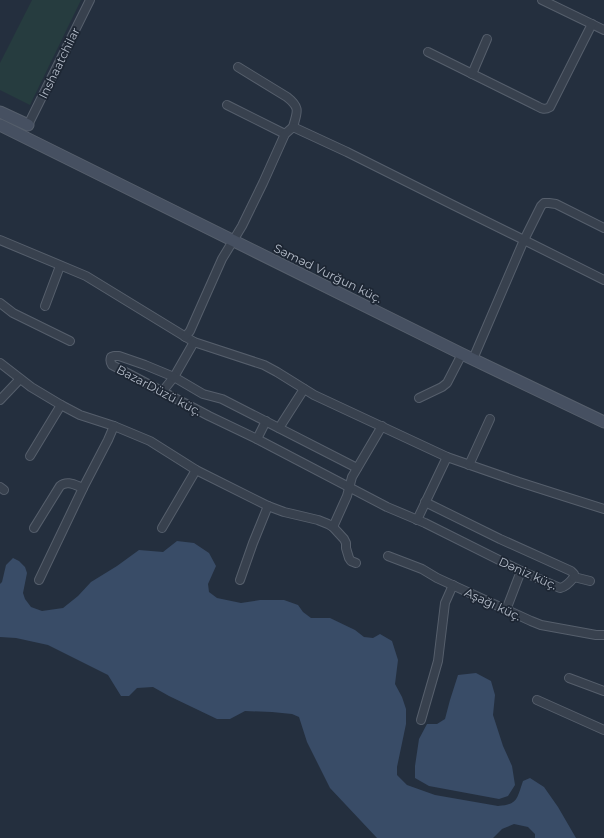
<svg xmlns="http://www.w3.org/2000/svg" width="604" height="838" font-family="Montserrat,sans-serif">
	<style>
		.green { fill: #263c3f }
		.water { fill: #394c67 }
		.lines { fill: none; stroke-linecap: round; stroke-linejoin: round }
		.street-casing { stroke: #565f6c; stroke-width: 10 }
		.secondary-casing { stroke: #565f6c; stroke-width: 13 }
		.street { stroke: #38414e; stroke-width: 8 }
		.secondary { stroke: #465061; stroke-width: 11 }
		.labels { text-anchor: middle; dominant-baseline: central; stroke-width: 3.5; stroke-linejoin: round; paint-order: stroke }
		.street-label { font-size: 12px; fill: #b4bcc9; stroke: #1d2633 }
	</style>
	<rect width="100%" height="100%" fill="#242f3e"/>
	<path class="green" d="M32 0H81L30 105 0 90V63Z"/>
	<g class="water">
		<path d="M177 541 194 543 209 553 216 566 208 584 209 592 217 598 241 603 260 600H284L298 605 303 612 311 618H330L355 630 364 637 373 638 380 634 392 641 398 660 395 684 402 697 406 709V724L397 767V775L407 785 435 795 498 806C518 805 517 798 523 781L530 778 544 787 558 807 576 838H535V834L528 827 514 824 502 829 493 838H377L330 788 307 742 299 717 292 714 272 712 245 711 230 719H217L169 696 153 687 137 688 129 696H121L108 675 48 645 16 638 0 637V584L2 582 6 565 13 558 19 561 25 567 27 573 23 593 25 599 31 607 42 611 63 608 78 596 91 582 117 566 139 550 163 552Z"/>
		<path d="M476 673 491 681 495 695 493 715 503 746 512 766 515 785 508 796 499 799 429 786 415 778V766L419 739 427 724H437L445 719 450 700 458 675Z"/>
	</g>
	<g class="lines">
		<g class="street-casing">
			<g id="street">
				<path d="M542 0 604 30"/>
				<path d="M428 52 537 106C542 109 545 110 550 107L592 24"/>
				<path d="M238 67 287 97C301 108 297 112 293 127"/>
				<path d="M472 74 487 39"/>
				<path d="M227 105 285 134"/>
				<path d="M28 125 90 0"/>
				<path d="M0 240 86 276 194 342 264 365 277 372 314 395 447 457 519 482 566 497 604 509"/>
				<path d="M0 303 13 313 70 341"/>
				<path d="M45 306 60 266"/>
				<path d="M185 337 190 331 222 259 242 226 263 183 285 134 293 127 347 152 453 205 524 240 604 280"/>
				<path d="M473 359 524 240 541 206 544 203H549L556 204 604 228"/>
				<path d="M0 363 31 387 61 405 80 415 114 426 150 441 196 470 268 506 284 512 318 520 328 524 333 527 344 539 346 543V548L349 558 351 561 356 563"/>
				<path d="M162 392 174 377 194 342"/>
				<path d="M419 398 442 387 447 383 462 354"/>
				<path d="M0 400 20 379"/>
				<path d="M279 428 304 389"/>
				<path d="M257 439 266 421"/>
				<path d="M30 456 61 405"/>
				<path d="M469 465 490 419"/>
				<path d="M357 468 222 399 203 394 174 377 145 365 119 356H114L111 357C110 360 110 362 112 365L209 416 257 439 387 507 425 523 521 571 560 588C565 587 571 581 574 577V574L571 571 500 539 425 502"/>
				<path d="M0 487 4 490"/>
				<path d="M417 520 447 457"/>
				<path d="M333 527 347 496 352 477 382 426"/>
				<path d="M34 528 60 486C67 480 75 485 83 488"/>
				<path d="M162 528 196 470"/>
				<path d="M388 556 422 569 437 578 531 621 541 625 596 635H604"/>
				<path d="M574 577 590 581"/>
				<path d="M39 580 83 488 108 440 114 426"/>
				<path d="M240 580 253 543 268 506"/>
				<path d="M506 610 521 571"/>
				<path d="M569 678 604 691"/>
				<path d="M537 700 604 730"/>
				<path d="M421 720 438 661 445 603 453 585"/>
			</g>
		</g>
		<g class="secondary-casing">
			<g id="secondary">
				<path d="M0 112 28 125"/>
				<path d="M0 125 462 354 604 422"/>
			</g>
		</g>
		<use href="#street" class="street"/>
		<use href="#secondary" class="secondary"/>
	</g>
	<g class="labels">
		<g class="street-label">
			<text transform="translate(59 63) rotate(-64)">Inshaatchilar</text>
			<text transform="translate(328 273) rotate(26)">Səməd Vurğun küç.</text>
			<text transform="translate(159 390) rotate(28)">BazarDüzü küç.</text>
			<text transform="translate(528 573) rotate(24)">Dəniz küç.</text>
			<text transform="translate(493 604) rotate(25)">Aşağı küç.</text>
		</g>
	</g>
</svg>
